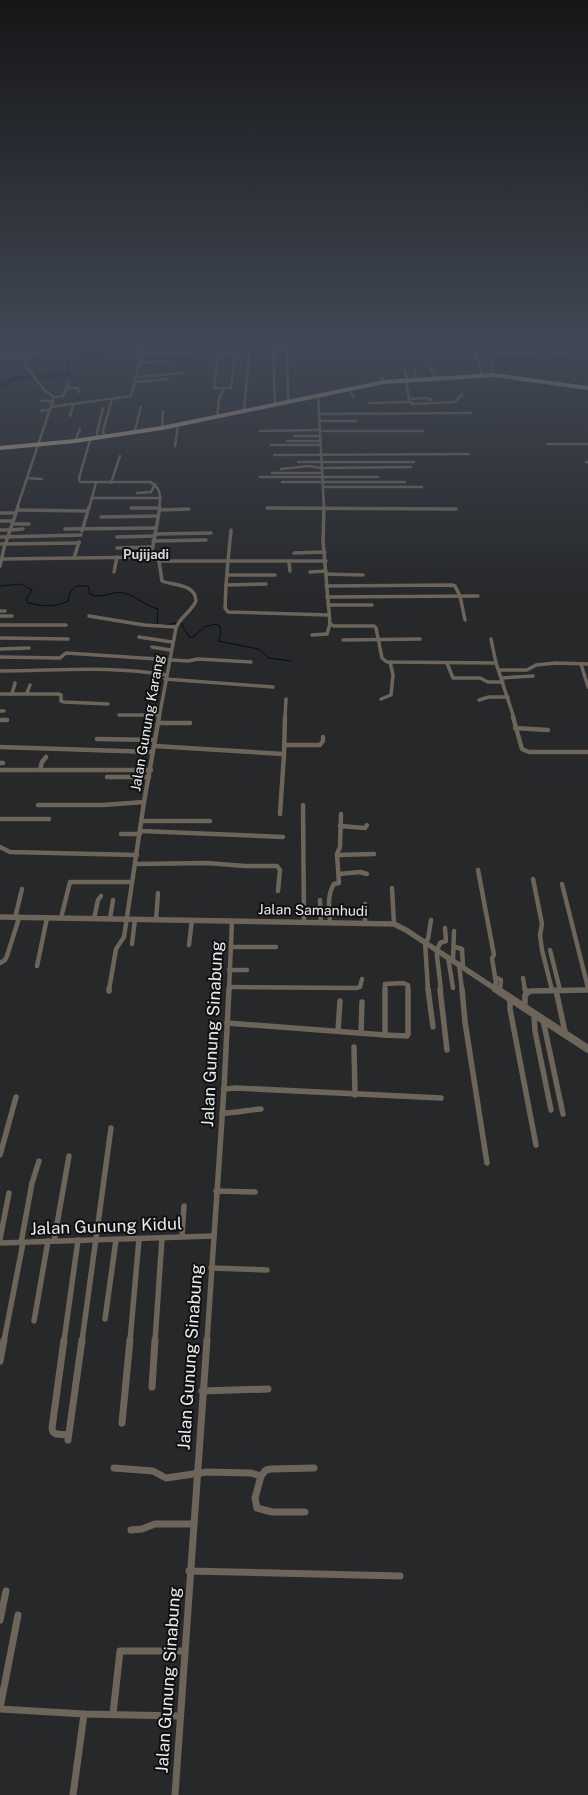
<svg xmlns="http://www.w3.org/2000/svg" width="588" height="1795" font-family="'Public Sans',sans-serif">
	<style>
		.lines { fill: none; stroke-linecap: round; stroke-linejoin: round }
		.stream { stroke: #000e1f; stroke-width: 1 }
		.river { stroke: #000e1f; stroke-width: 4.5 }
		.minor-far4 { stroke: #6e655a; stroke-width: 2.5 }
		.minor-far3 { stroke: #6e655a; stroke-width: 3.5 }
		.minor-far2 { stroke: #6e655a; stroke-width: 4.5 }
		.minor-far1 { stroke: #6e655a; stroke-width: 5.5 }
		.minor { stroke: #6e655a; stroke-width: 7 }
		.tertiary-far1 { stroke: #6e655a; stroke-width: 5.5 }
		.tertiary { stroke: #6e655a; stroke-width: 8 }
		.primary { stroke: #b5a18b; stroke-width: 4 }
		.labels { text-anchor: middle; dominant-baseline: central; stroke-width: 4; stroke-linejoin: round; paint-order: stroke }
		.far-quarter-label { font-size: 13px; font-weight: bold; fill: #d3d6d9; stroke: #101011 }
		.street-label { font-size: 14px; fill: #eaebec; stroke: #101011 }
		.near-street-label { font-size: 17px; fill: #eaebec; stroke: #101011 }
	</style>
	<rect width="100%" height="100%" fill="#26282a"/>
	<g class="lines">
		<g class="stream">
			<path d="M0 586 21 584 32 590 26 600 28 603C43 606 54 608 68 601L70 592 77 586H88L90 594C102 600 112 590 124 593 136 596 146 606 158 609L157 625"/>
			<path d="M181 623 189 637H193L204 627 216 624 220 626 221 634 218 641 259 649 269 658 291 661"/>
			<path d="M165 625 177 623"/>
		</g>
		<g class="river">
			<path d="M483 345 484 352C509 369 525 354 551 357 564 359 575 365 588 364"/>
			<path d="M0 386 17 378 66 375 69 373 68 361C77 352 90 355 102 354L106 348 100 345"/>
		</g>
		<g class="minor-far4">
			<path d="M273 345 275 405"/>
			<path d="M287 345 288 402"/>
			<path d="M473 345 482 375"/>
			<path d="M142 354 195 352"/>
			<path d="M235 354 231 388H214L218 355Z"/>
			<path d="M0 355H28"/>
			<path d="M141 363 169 361"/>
			<path d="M491 365 494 375"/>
			<path d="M430 367 436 378"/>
			<path d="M404 369 408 381"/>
			<path d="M414 370 418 380"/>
			<path d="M381 376 384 382"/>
			<path d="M137 377 181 373"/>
			<path d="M406 381 409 399 412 404 455 402 462 394"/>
			<path d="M136 382 168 379"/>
			<path d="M67 388H78L79 392"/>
			<path d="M349 389 354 397"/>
			<path d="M318 395 324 508"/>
			<path d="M54 397 63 396 69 383"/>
			<path d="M409 399 427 398 432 400"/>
			<path d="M41 401H53"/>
			<path d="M369 403 410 402"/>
			<path d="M51 407 131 396 144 345"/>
			<path d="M41 411 50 410"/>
			<path d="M244 411 250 346"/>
			<path d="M320 414 471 413"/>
			<path d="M70 416 73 405"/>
			<path d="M217 417 219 399 224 388"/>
			<path d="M320 421H356"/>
			<path d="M162 428 163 411"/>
			<path d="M260 431 320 430"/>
			<path d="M320 431H423"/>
			<path d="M134 433 141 407"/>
			<path d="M294 436H320"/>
			<path d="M105 437 103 431 112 399"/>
			<path d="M98 438 97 433 103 408"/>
			<path d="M90 440 79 478 80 482H150C161 487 161 497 159 508"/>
			<path d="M75 441 80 429"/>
			<path d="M287 441H321"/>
			<path d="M547 444H588"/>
			<path d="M271 445H321"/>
			<path d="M175 446 178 425"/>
			<path d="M274 455 469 454"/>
			<path d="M298 462H414"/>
			<path d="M586 462H588"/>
			<path d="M281 469 309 466 321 468 411 467"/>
			<path d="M272 473H322"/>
			<path d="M260 477H378"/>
			<path d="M27 478 42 479"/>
			<path d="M282 482H405"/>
			<path d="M111 483 120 456"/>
			<path d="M323 487H422"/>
			<path d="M137 493 151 492 155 484"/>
			<path d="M91 498H161"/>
			<path d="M17 508 54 397 44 390 25 364 26 357 40 351 45 345"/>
			<path d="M89 508 96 483"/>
		</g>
		<g class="minor-far3">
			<path d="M160 507 151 557 159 561H228L226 585 266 584"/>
			<path d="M324 507 323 541 330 624 334 626H374L376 628 382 658 387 662 496 663 514 718"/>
			<path d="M131 508H158"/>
			<path d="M267 508 456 509"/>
			<path d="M17 510 87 511"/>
			<path d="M159 510 189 509"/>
			<path d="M0 513H16"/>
			<path d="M101 517 158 516"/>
			<path d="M0 521H13"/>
			<path d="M13 524H29"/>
			<path d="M65 529 156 528"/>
			<path d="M0 530H10"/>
			<path d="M10 530 23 529"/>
			<path d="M231 530 228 561H326"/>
			<path d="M82 531 89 507"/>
			<path d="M155 534 211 533"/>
			<path d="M0 537 81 535"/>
			<path d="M117 537 154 536"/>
			<path d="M153 541 206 540"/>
			<path d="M0 544 79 543"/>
			<path d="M117 548 152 547"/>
			<path d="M294 553 325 552"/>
			<path d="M74 558 79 542"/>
			<path d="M2 559 151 557"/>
			<path d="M289 562 290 571"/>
			<path d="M0 566 4 548 18 507"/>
			<path d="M114 572 117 557"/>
			<path d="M310 572 326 571"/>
			<path d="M326 574 363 575"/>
			<path d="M227 575H275"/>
			<path d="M226 585 225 608 228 612 329 615"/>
			<path d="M326 586 452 585 455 586 460 596 465 620"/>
			<path d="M327 597 478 596"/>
			<path d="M328 605H372"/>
			<path d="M0 611H5"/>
			<path d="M0 616H12"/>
			<path d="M89 616 144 625 176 627"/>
			<path d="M0 625H66"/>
			<path d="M312 635 327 634 330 624"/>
			<path d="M139 637 172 642"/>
			<path d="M0 638 68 639"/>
			<path d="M491 639 496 663"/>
			<path d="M343 640 420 639"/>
			<path d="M152 647 170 650"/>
			<path d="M0 649 29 648"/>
			<path d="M0 657 60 658 66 653 188 661 198 659 251 662"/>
			<path d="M447 663 453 678H480L488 682H503"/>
			<path d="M581 664 588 687"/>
			<path d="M499 670H527L536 665 556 663 588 664"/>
			<path d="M0 671C55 671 111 665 166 675"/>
			<path d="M502 678 533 676"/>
			<path d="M165 679 273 687"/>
			<path d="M27 693 30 685"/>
			<path d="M0 694H58L61 695V701L64 702 108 704"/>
			<path d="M12 694 15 683"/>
			<path d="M381 699 391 695 393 675 390 662"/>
			<path d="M479 700 489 697H508"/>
			<path d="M0 711H4"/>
			<path d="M119 715H159"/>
			<path d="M159 718 176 628C180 617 191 612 196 601 195 583 174 586 162 581L159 561"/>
			<path d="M285 718 286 699"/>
		</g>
		<g class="minor-far2">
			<path d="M513 717 522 749 529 752H588"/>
			<path d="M0 720H7"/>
			<path d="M158 723H190"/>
			<path d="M515 728 548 730"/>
			<path d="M97 739 155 740"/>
			<path d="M285 745H320L323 741V737"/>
			<path d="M155 746 284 754 285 717"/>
			<path d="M0 747 153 752"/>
			<path d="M0 763H3"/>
			<path d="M0 770H151"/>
			<path d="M40 770 42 762 46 757"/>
			<path d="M107 777H149"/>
			<path d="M38 805H103L144 802"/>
			<path d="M303 805 304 922"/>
			<path d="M280 814 284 754"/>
			<path d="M0 819H49"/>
			<path d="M143 821H210"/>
			<path d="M340 826 365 828 367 825"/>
			<path d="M141 831 283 837"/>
			<path d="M121 834H140"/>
			<path d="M0 847 10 852 137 855"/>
			<path d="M337 855 374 854"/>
			<path d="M136 864 207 863 245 866H277L280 870 278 891"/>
			<path d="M478 870 494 955 492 958 496 983 494 987"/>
			<path d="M339 874 360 872 367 874"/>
			<path d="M533 879 542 924 540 935 542 950 552 990"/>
			<path d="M562 884 588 988"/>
			<path d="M392 888 394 924"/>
			<path d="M320 900 321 922"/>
			<path d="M365 904V923"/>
			<path d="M15 918 22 889"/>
			<path d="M61 918 70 882H132"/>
			<path d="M94 919 98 900 101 896"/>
			<path d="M110 919 113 900"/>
			<path d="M156 920 158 893"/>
			<path d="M330 922C329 910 327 894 334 884L339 883 337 854 340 847 341 814"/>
			<path d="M132 944 135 919"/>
			<path d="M189 945 192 920"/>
			<path d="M231 947H276"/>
			<path d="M455 947 462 949 463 967"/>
			<path d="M550 950 560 990"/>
			<path d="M448 957 453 988"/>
			<path d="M453 961 454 931"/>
			<path d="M0 963 5 960 7 956 19 918"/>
			<path d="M459 964 462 990"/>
			<path d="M37 966 47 918"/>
			<path d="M229 970H247"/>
			<path d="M495 977 501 980 500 990"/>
			<path d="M523 978 525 990"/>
			<path d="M229 987 356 988 360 987 362 979"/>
			<path d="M109 990 116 949 124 937 144 802 159 717"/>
			<path d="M229 990 232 921"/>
			<path d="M385 990V984L403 983 408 985V990"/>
			<path d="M428 990 425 942 428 939 431 920"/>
			<path d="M441 990 437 956V950L440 943 446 941 445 928"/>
		</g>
		<g class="minor-far1">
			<path d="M385 989V1035"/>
			<path d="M428 989 433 1027"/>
			<path d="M440 989 447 1050"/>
			<path d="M462 989 465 1022 487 1163"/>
			<path d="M525 989 526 992"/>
			<path d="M556 990 565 1032"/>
			<path d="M109 991V989"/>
			<path d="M510 997V1009L536 1145"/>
			<path d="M523 1007 525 1003V995L530 991 588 990"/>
			<path d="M534 1014 535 1031 551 1110"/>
			<path d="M543 1020 563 1114"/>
			<path d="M227 1023 385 1035"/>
			<path d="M338 1031 340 1001"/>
			<path d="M361 1033 362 1002"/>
			<path d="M385 1035 407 1036 408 1034V989"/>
			<path d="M354 1047 355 1095"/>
			<path d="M224 1089 236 1088 441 1098"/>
			<path d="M222 1113C235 1113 247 1110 261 1109"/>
			<path d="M0 1155 16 1097"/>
			<path d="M216 1191 255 1192"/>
			<path d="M182 1236 184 1206"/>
			<path d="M0 1239 9 1193"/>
			<path d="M54 1241 69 1156"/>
			<path d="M0 1243 213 1236"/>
			<path d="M21 1243 32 1183 39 1161"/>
			<path d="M211 1268 267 1270"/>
			<path d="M105 1319 116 1240"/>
			<path d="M34 1321 48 1241"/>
			<path d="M4 1341 23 1243"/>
			<path d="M64 1341 78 1240"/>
			<path d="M82 1341 111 1128"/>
			<path d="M130 1341 139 1239"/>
			<path d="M155 1341 162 1238"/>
			<path d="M207 1341 224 1089 229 989"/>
		</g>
		<g class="minor">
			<path d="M64 1340 52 1428 53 1432 56 1434 68 1435"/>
			<path d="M0 1361 4 1340"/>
			<path d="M152 1387 155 1340"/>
			<path d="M202 1391 268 1389"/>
			<path d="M122 1423 130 1340"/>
			<path d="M68 1440 82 1340"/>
			<path d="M114 1468 153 1471 166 1478 207 1472 251 1473 261 1476 266 1470 271 1469 314 1468"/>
			<path d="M261 1476 255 1498 257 1508 272 1512H305"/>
			<path d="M131 1530 142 1529 155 1524H192"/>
			<path d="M189 1571 400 1576"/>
			<path d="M0 1620 6 1591"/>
			<path d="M0 1708 18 1615"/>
			<path d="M0 1709 84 1714 180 1716"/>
			<path d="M113 1714 120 1651H184"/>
			<path d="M73 1795 84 1714"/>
			<path d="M175 1795 207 1340"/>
		</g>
		<path class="tertiary-far1" d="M0 917 394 924 406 930 497 990"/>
		<path class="tertiary" d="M496 989 588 1049"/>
		<path class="primary" d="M0 448 75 441 162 428 384 382 494 375 588 388"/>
	</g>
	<linearGradient id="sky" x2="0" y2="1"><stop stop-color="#151617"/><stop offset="0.58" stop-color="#414855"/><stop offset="1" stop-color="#414855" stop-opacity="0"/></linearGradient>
	<rect width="588" height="596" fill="url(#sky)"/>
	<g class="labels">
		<g class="far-quarter-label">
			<text x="146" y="554">Pujijadi</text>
		</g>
		<g class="street-label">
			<text transform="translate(147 723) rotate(-80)">Jalan Gunung Karang</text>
			<text transform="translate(313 910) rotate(1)">Jalan Samanhudi</text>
		</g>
		<g class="near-street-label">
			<text transform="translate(212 1034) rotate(-87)">Jalan Gunung Sinabung</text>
			<text transform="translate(106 1226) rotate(-2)">Jalan Gunung Kidul</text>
			<text transform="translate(190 1357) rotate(-86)">Jalan Gunung Sinabung</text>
			<text transform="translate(168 1680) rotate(-86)">Jalan Gunung Sinabung</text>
		</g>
	</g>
</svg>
